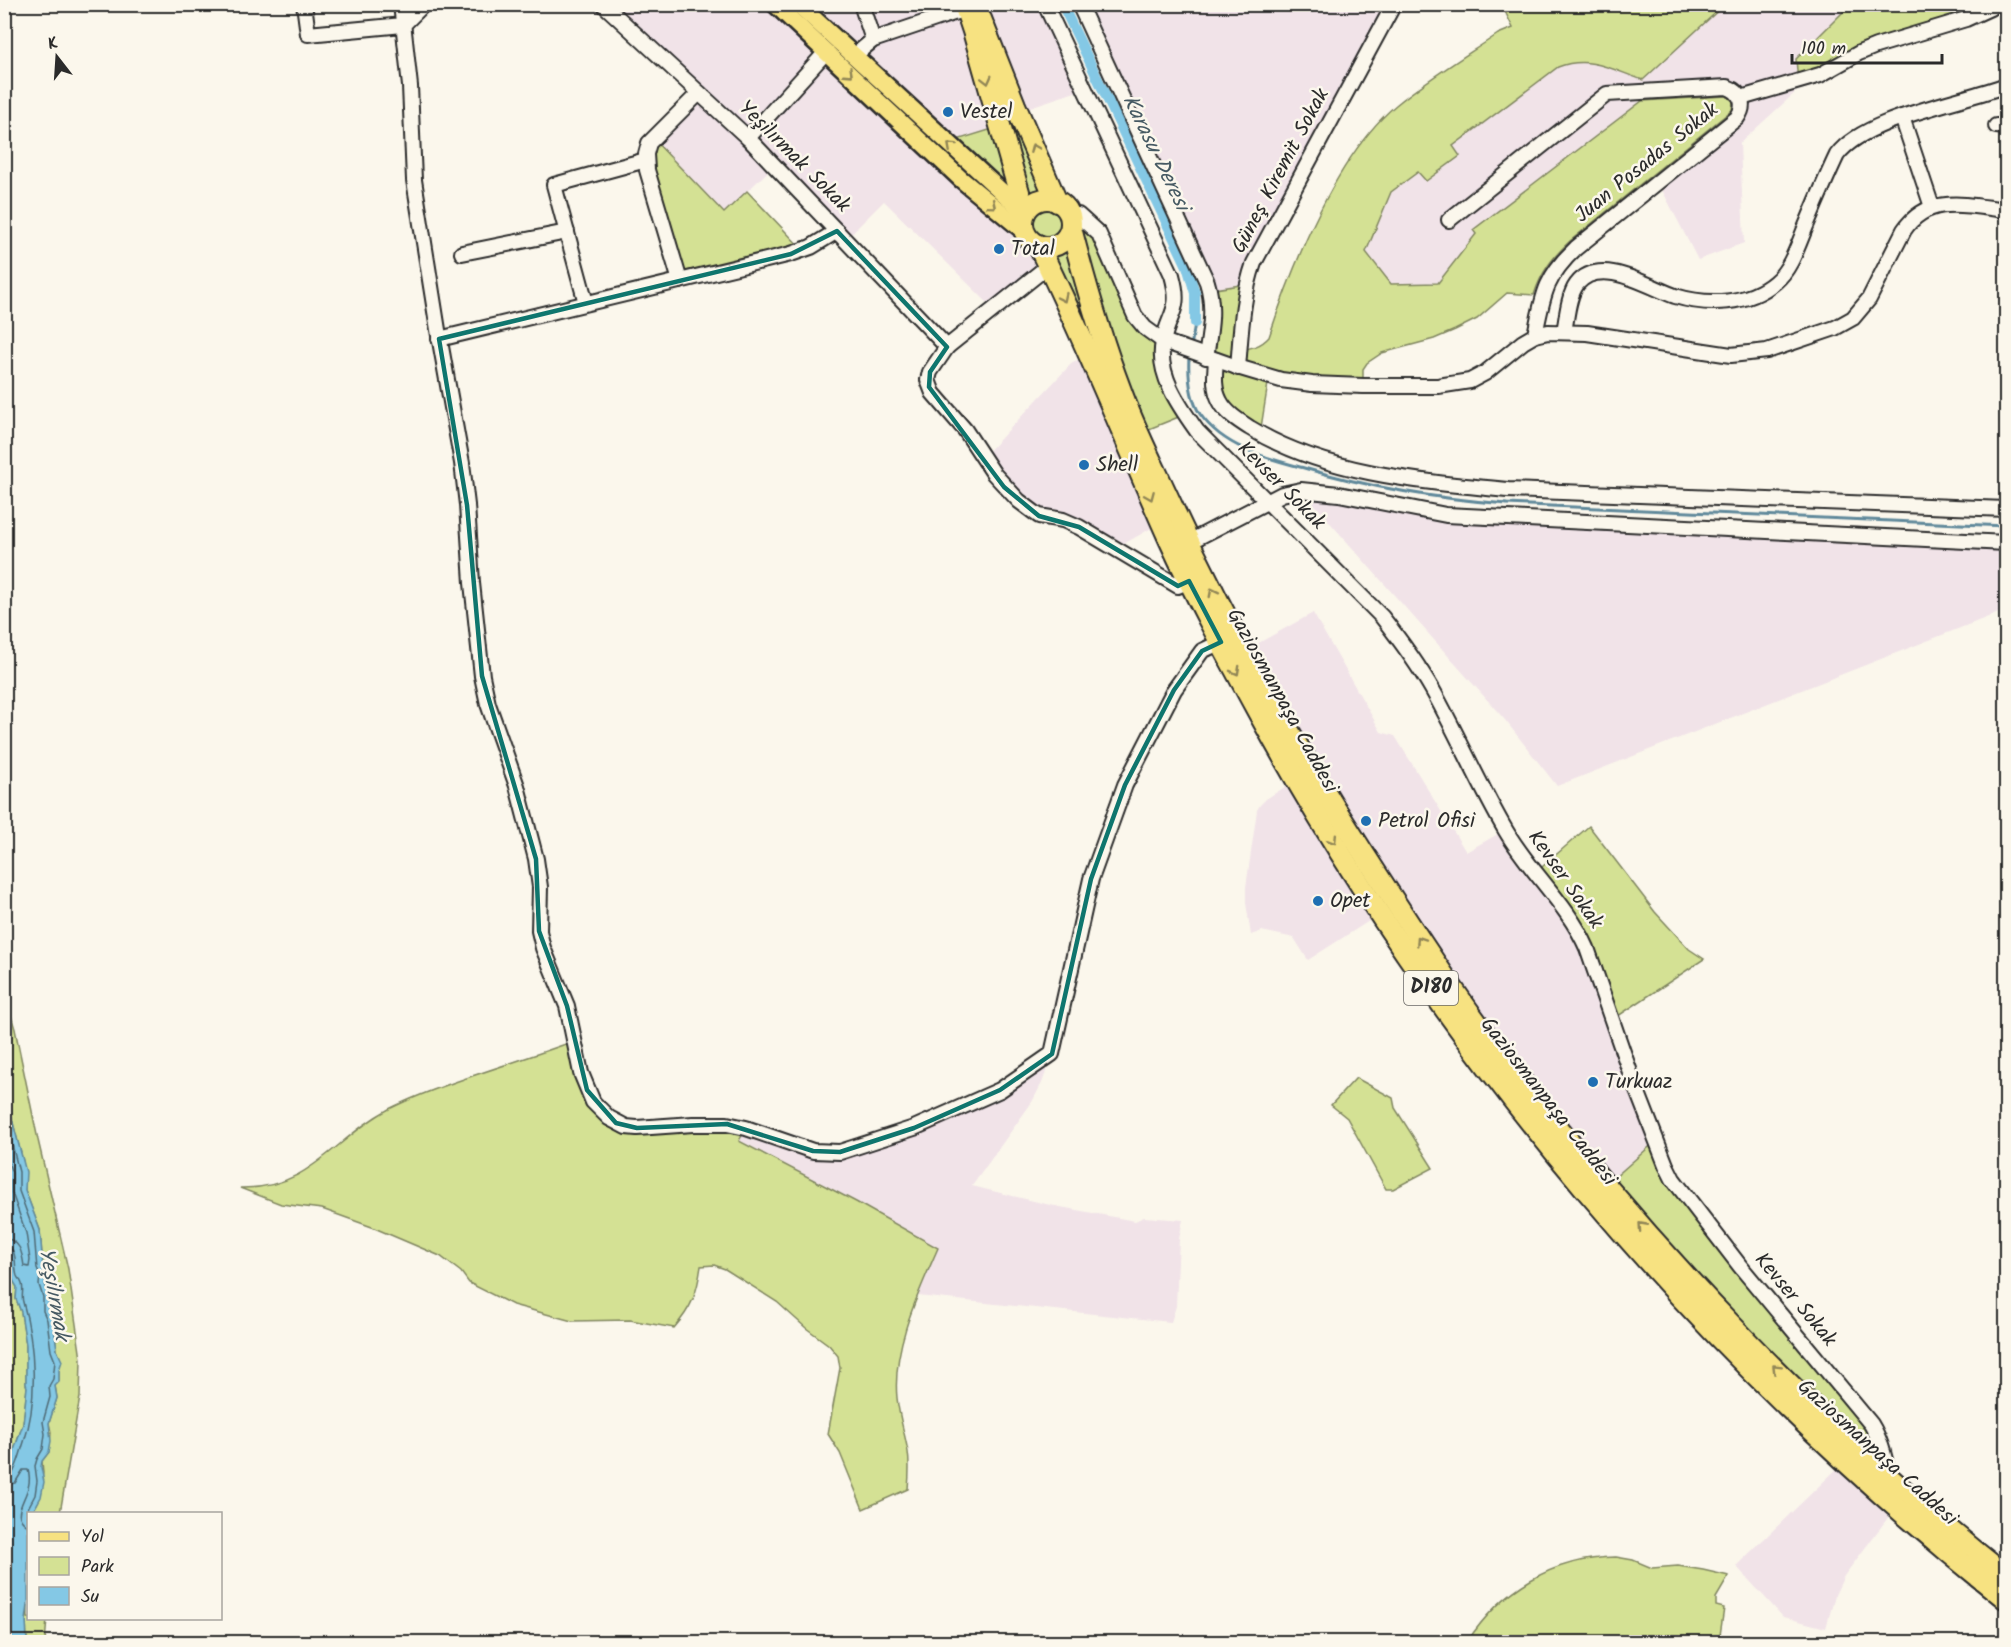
<svg xmlns="http://www.w3.org/2000/svg" width="2011" height="1647" font-family="Kalam,sans-serif">
	<style>
		.built { fill: #f1e3e8 }
		.green { fill: #d4e194; stroke: #808660; stroke-width: 1.5 }
		.water { fill: #84c8e5; stroke: #60899b; stroke-width: 1.5 }
		.lines { fill: none; stroke-linecap: round; stroke-linejoin: round }
		.shore { stroke: #4f6a75; stroke-width: 1.5 }
		.stream { stroke: #60899b; stroke-width: 3 }
		.canal { stroke: #84c8e5; stroke-width: 10 }
		.minor-casing { stroke: #2b2b2b; stroke-width: 18 }
		.major-casing { stroke: #2b2b2b; stroke-width: 21 }
		.highway-casing { stroke: #2b2b2b; stroke-width: 24 }
		.minor { stroke: #fbf7ec; stroke-width: 14 }
		.major { stroke: #f7e281; stroke-width: 16 }
		.highway { stroke: #f7e281; stroke-width: 20 }
		.oneway { stroke: #918656 }
		.marked { fill: none; stroke: #0f766e; stroke-width: 4.5; stroke-linejoin: round }
		.poi-dot { fill: #1f6fb2; stroke: #fbf7ec; stroke-width: 2 }
		.labels { text-anchor: middle; dominant-baseline: central; stroke-width: 5; stroke-linejoin: round; paint-order: stroke }
		.shield { fill: #fbf7ec; stroke: #696865; stroke-width: 1.5 }
		.shield-label { font-size: 20px; font-weight: bold; fill: #2b2b2b }
		.poi-label { font-size: 21px; fill: #2b2b2b; stroke: #fbf7ec; text-anchor: start }
		.street-label { font-size: 21px; fill: #2b2b2b; stroke: #fbf7ec }
		.water-label { font-size: 22px; font-style: italic; fill: #465a63; stroke: #fbf7ec }
	</style>
	<rect width="100%" height="100%" fill="#fbf7ec"/>
	<filter id="ink" filterUnits="userSpaceOnUse"><feTurbulence type="fractalNoise" baseFrequency=".0167" numOctaves="2"/><feDisplacementMap in="SourceGraphic" scale="12" xChannelSelector="R" yChannelSelector="G"/><feConvolveMatrix kernelMatrix="1 2 1 2 8 2 1 2 1" color-interpolation-filters="sRGB"/></filter>
	<g filter="url(#ink)">
		<g class="built">
			<path d="M603 5H1045L1084 89 1018 111 1030 240 1048 266 994 309 884 201 845 240 774 166 724 213 653 139 698 93Z"/>
			<path d="M1079 5H1394L1247 284 1209 290Z"/>
			<path d="M1626 5H1850L1796 59 1798 90 1740 143 1744 243 1698 260 1658 182 1576 248 1543 296 1513 292 1507 293 1477 319 1455 330 1434 339 1382 353 1367 363 1363 369V386L1239 350 1257 346 1264 343 1269 337 1285 290 1319 214 1347 163 1375 127 1396 106 1498 34 1521 25Z"/>
			<path d="M1089 355 1162 522 1115 549 1039 516 984 456 1073 362Z"/>
			<path d="M1301 490 1446 515 2006 543V610L1557 786 1505 720Z"/>
			<path d="M1313 613 1381 732 1395 736 1466 852 1505 830 1580 932 1656 1141 1606 1185 1510 1066 1244 651Z"/>
			<path d="M1296 780 1380 914 1308 960 1294 938 1262 931 1251 935 1246 903V887L1257 810 1260 805 1266 799Z"/>
			<path d="M1052 1054 1042 1083 1032 1102 972 1186 1050 1205 1135 1221 1144 1217 1183 1220 1179 1239 1176 1306 1171 1322 918 1296 938 1249 856 1202 739 1140 746 1128 830 1152 1000 1090Z"/>
			<path d="M1845 1461 1896 1507 1844 1576 1835 1595 1826 1628 1783 1617 1736 1566Z"/>
		</g>
		<g class="green">
			<path d="M1502 5H1724L1643 80C1613 70 1590 55 1558 67L1453 146 1460 156 1426 181 1418 172 1391 192 1366 252 1391 284 1438 283 1476 234 1473 230 1642 101 1726 96 1733 101 1732 110 1570 241C1553 257 1541 272 1534 295L1507 293 1477 319 1455 330 1434 339 1382 353 1367 363 1363 369V386L1269 377 1260 434 1228 412 1216 361 1206 357 1209 290 1247 284 1240 350C1252 348 1261 346 1269 337 1294 262 1335 157 1396 105 1428 79 1464 57 1498 34L1513 28Z"/>
			<path d="M1850 5H1999L1798 82 1796 59Z"/>
			<path d="M983 65 1062 204 1069 213 1099 234 1126 298 1154 335 1186 414 1139 433 1092 362 1024 228 947 143 999 127Z"/>
			<path d="M653 139 724 213 747 191 803 250 680 281 649 176Z"/>
			<path d="M1589 826 1655 912 1689 949 1704 959 1612 1020 1587 948 1535 873Z"/>
			<path d="M4 992 15 1029 38 1140 68 1269 81 1359 80 1397 60 1513H32L38 1502 43 1473 42 1461 49 1452 51 1432 49 1423 57 1398 55 1385 59 1381V1370L61 1361 57 1350 53 1319 49 1310V1296L45 1284 46 1275 43 1268 40 1230 25 1190 23 1161 7 1100 4 1080Z"/>
			<path d="M574 1041 587 1090 616 1123 746 1128 739 1141 856 1202 938 1248C918 1294 892 1347 897 1398 899 1417 905 1434 908 1452 910 1465 909 1477 908 1489L863 1509 840 1453 828 1434 840 1368 838 1356 829 1345 806 1328 777 1302 725 1269 714 1265 701 1266C697 1294 692 1307 674 1328L630 1320 572 1321 513 1305 469 1283 461 1272 440 1256 372 1227 322 1209 281 1204 240 1188C311 1189 333 1139 389 1109 416 1095 446 1085 475 1075 508 1064 541 1053 574 1041Z"/>
			<path d="M1356 1078 1393 1098 1395 1108 1433 1168 1393 1189H1386L1347 1118 1331 1105Z"/>
			<path d="M1656 1141 1667 1167 1871 1424 1888 1475 1606 1185Z"/>
			<path d="M4 1243 10 1263 11 1277 17 1287 16 1299 21 1312 26 1345V1384L27 1387 23 1424 7 1471 5 1486Z"/>
			<path d="M1616 1557 1633 1560 1652 1568 1678 1566 1703 1570 1729 1576 1716 1598V1606L1724 1608 1719 1642H1467C1502 1589 1552 1558 1616 1557Z"/>
			<path d="M28 1605V1618L47 1619 45 1642H27L26 1620Z"/>
		</g>
		<path class="water" d="M5 1080 12 1119 26 1172 25 1190 40 1230 43 1268 46 1275 45 1284 49 1296V1310L53 1319 57 1350 62 1361 59 1370V1382L55 1386 57 1398 49 1423 51 1441 49 1452 42 1461 41 1467 44 1482 41 1497 32 1513 28 1514V1605L26 1620 27 1642H4L5 1486 7 1471 23 1424 27 1387 26 1384V1345L21 1312 16 1299 17 1287 11 1277 10 1263 5 1243Z"/>
		<g class="lines">
			<g class="shore">
				<path d="M4 1113 19 1172V1191L34 1232 37 1269 40 1276 39 1285 43 1297V1311L47 1320 51 1351 55 1361 53 1379 49 1386 50 1397 43 1422 45 1434 43 1449 37 1459 35 1466 37 1481 35 1495 27 1510 28 1517"/>
				<path d="M4 1140 7 1159 12 1173V1193L26 1233 30 1260 29 1267 24 1266C22 1252 20 1240 4 1238"/>
				<path d="M4 1246C20 1248 13 1266 17 1276 21 1284 19 1276 22 1284 24 1290 21 1296 23 1302 35 1343 38 1402 24 1442 20 1454 18 1466 11 1476L4 1478"/>
				<path d="M4 1485 15 1483 23 1470H28C36 1495 5 1512 28 1526"/>
			</g>
			<g class="stream">
				<path d="M1191 347 1195 323"/>
				<path d="M1189 356C1188 375 1189 397 1200 414 1224 448 1266 458 1304 468 1371 488 1438 499 1507 504L2006 526"/>
			</g>
			<path class="canal" d="M1062 4 1187 266 1195 293V323"/>
			<g class="minor-casing">
				<g id="minor">
					<path d="M304 4 308 34 403 25 424 4"/>
					<path d="M401 4 410 86 414 180 438 330 462 463 467 505 472 583 482 676 488 704 517 786 536 859 540 887 539 931 543 948 567 1006 581 1073 593 1102 609 1118 626 1127 637 1128 693 1124H727L746 1128 813 1151 840 1152 914 1128 1000 1090 1052 1054 1091 879 1125 785 1174 690 1202 651 1221 642"/>
					<path d="M603 4 748 138 947 347 1048 266"/>
					<path d="M861 4 873 40"/>
					<path d="M1045 4 1172 275C1182 311 1169 312 1163 342 1156 374 1180 407 1197 431L1382 617C1400 640 1417 663 1432 689 1458 735 1479 785 1506 831 1530 872 1568 905 1587 948L1631 1075 1666 1165 1673 1179 1740 1266 1871 1424C1881 1440 1885 1456 1888 1475"/>
					<path d="M1079 4 1207 282C1215 308 1210 331 1206 357"/>
					<path d="M854 56 873 40 965 9"/>
					<path d="M1741 98 1820 75 1859 53 1876 46 1966 19 1999 4"/>
					<path d="M1902 117 1932 207"/>
					<path d="M1996 126 2006 127"/>
					<path d="M748 138 826 52"/>
					<path d="M1071 218 1078 215 1099 234 1135 316 1145 328 1163 341 1234 366 1281 380 1312 384 1363 386H1438L1470 381 1485 373 1523 342 1535 335 1548 332 1587 333 1731 355 1767 351 1835 328 1853 318 1869 299 1904 230C1929 193 1969 206 2006 210"/>
					<path d="M1449 220 1607 94 1727 87C1742 92 1746 106 1737 118L1576 248C1545 277 1543 295 1535 335"/>
					<path d="M462 253 567 232"/>
					<path d="M680 281 647 170 646 154 649 143 699 93"/>
					<path d="M586 303 554 185 646 160"/>
					<path d="M1564 332C1567 317 1568 296 1577 284 1600 255 1649 287 1675 296 1708 306 1748 305 1775 282 1791 269 1798 245 1806 226 1816 202 1826 178 1837 155 1864 118 1962 102 2006 85"/>
					<path d="M439 339 791 254 811 247 837 231"/>
					<path d="M947 347 930 372 928 380 933 393 965 430 994 474 1019 501 1039 516 1063 520 1079 527 1178 586 1189 581"/>
					<path d="M1216 360C1215 374 1213 388 1220 401 1226 413 1239 421 1250 428 1324 474 1423 482 1508 490L2006 509"/>
					<path d="M1238 368C1241 332 1242 297 1254 263L1394 4"/>
					<path d="M1189 542 1282 494 1301 490 1339 494 1446 515 2006 543"/>
				</g>
			</g>
			<g class="major-casing">
				<g id="major">
					<path d="M775 4 962 180 1025 232"/>
					<path d="M798 4 1025 213"/>
				</g>
			</g>
			<g class="highway-casing">
				<g id="highway">
					<path d="M964 4 973 31 1025 213"/>
					<path d="M981 19 1015 105 1057 202"/>
					<circle cx="1047" cy="223" r="24"/>
					<path d="M1071 228C1085 282 1100 336 1120 388 1133 425 1151 460 1167 495 1224 620 1290 739 1364 854 1411 927 1458 1000 1511 1068 1654 1254 1822 1430 2006 1576"/>
					<path d="M1038 245C1086 341 1125 441 1169 539 1196 598 1227 655 1258 712 1442 1050 1705 1360 2006 1599"/>
				</g>
			</g>
			<use href="#minor" class="minor"/>
			<use href="#major" class="major"/>
			<use href="#highway" class="highway"/>
		</g>
		<defs><path id="oneway-chevron" d="M-2-3.5L2.5 0L-2 3.5" fill="none" stroke-width="1.6" stroke-linecap="round" stroke-linejoin="round" transform="scale(1.5)"/></defs>
		<g class="oneway">
			<use href="#oneway-chevron" transform="translate(849 73) rotate(43)"/>
			<use href="#oneway-chevron" transform="translate(987 80) rotate(76)"/>
			<use href="#oneway-chevron" transform="translate(951 146) rotate(-138)"/>
			<use href="#oneway-chevron" transform="translate(1034 148) rotate(-113)"/>
			<use href="#oneway-chevron" transform="translate(992 205) rotate(40)"/>
			<use href="#oneway-chevron" transform="translate(1063 298) rotate(65)"/>
			<use href="#oneway-chevron" transform="translate(1150 496) rotate(67)"/>
			<use href="#oneway-chevron" transform="translate(1213 592) rotate(-117)"/>
			<use href="#oneway-chevron" transform="translate(1236 671) rotate(62)"/>
			<use href="#oneway-chevron" transform="translate(1333 840) rotate(58)"/>
			<use href="#oneway-chevron" transform="translate(1420 940) rotate(-124)"/>
			<use href="#oneway-chevron" transform="translate(1642 1226) rotate(-132)"/>
			<use href="#oneway-chevron" transform="translate(1776 1368) rotate(-135)"/>
		</g>
	</g>
	<path class="marked" d="M837 231 947 347 930 372 929 387 1004 487 1039 516 1079 527 1178 586 1189 581 1221 642 1202 651 1174 690 1125 785 1091 879 1052 1054 1000 1090 914 1128 840 1152 813 1151 727 1124 637 1128 616 1123 587 1090 567 1006 539 931 536 859 482 676 467 505 439 339 791 254Z"/>
	<g class="poi-dot">
		<circle cx="948" cy="112" r="6"/>
		<circle cx="999" cy="249" r="6"/>
		<circle cx="1084" cy="465" r="6"/>
		<circle cx="1366" cy="821" r="6"/>
		<circle cx="1318" cy="901" r="6"/>
		<circle cx="1593" cy="1082" r="6"/>
	</g>
	<g class="labels">
		<rect class="shield" x="1404" y="971" width="54" height="34" rx="4.5"/>
		<g class="shield-label">
			<text x="1431" y="988">D180</text>
		</g>
		<g class="poi-label">
			<text x="960" y="112">Vestel</text>
			<text x="1011" y="249">Total</text>
			<text x="1096" y="465">Shell</text>
			<text x="1378" y="821">Petrol Ofisi</text>
			<text x="1330" y="901">Opet</text>
			<text x="1605" y="1082">Turkuaz</text>
		</g>
		<g class="street-label">
			<text transform="translate(794 157) rotate(45)">Yeşilırmak Sokak</text>
			<text transform="translate(1647 163) rotate(-39)">Juan Posadas Sokak</text>
			<text transform="translate(1281 171) rotate(-62)">Güneş Kiremit Sokak</text>
			<text transform="translate(1281 486) rotate(45)">Kevser Sokak</text>
			<text transform="translate(1282 701) rotate(61)">Gaziosmanpaşa Caddesi</text>
			<text transform="translate(1565 880) rotate(55)">Kevser Sokak</text>
			<text transform="translate(1548 1102) rotate(52)">Gaziosmanpaşa Caddesi</text>
			<text transform="translate(1795 1300) rotate(50)">Kevser Sokak</text>
			<text transform="translate(1877 1453) rotate(42)">Gaziosmanpaşa Caddesi</text>
		</g>
		<g class="water-label">
			<text transform="translate(1155 153) rotate(64)">Karasu Deresi</text>
			<text transform="translate(53 1294) rotate(80)">Yeşilırmak</text>
		</g>
	</g>
	<rect width="2011" height="1647" fill="none" stroke="#fbf7ec" stroke-width="24"/>
	<rect x="12" y="12" width="1987" height="1623" fill="none" stroke="#2b2b2b" stroke-width="2" filter="url(#ink)"/>
	<rect x="27" y="1512" width="195" height="108" fill="#fbf7ec" stroke="#a8a59f" stroke-width="1.5"/>
	<rect x="39" y="1532" width="30" height="9" fill="#f7e281" stroke="#a8a59f" stroke-width="1.5"/>
	<text x="81" y="1542" font-size="18" fill="#2b2b2b">Yol</text>
	<rect x="39" y="1557" width="30" height="18" fill="#d4e194" stroke="#a8a59f" stroke-width="1.5"/>
	<text x="81" y="1572" font-size="18" fill="#2b2b2b">Park</text>
	<rect x="39" y="1587" width="30" height="18" fill="#84c8e5" stroke="#a8a59f" stroke-width="1.5"/>
	<text x="81" y="1602" font-size="18" fill="#2b2b2b">Su</text>
	<g transform="translate(57 57) rotate(343)" stroke="#fbf7ec" stroke-width="4.5" paint-order="stroke">
	<path d="M0-4.5L10 22L0 15L-10 22Z" fill="#2b2b2b"/>
	<text y="-9" font-size="16" font-weight="bold" text-anchor="middle" fill="#2b2b2b">K</text>
	</g>
	<path d="M1792 54v9h150v-9" fill="none" stroke="#2b2b2b" stroke-width="3"/>
	<text x="1801" y="54" font-size="18" fill="#2b2b2b" stroke="#fbf7ec" stroke-width="4.5" paint-order="stroke">100 m</text>
</svg>
